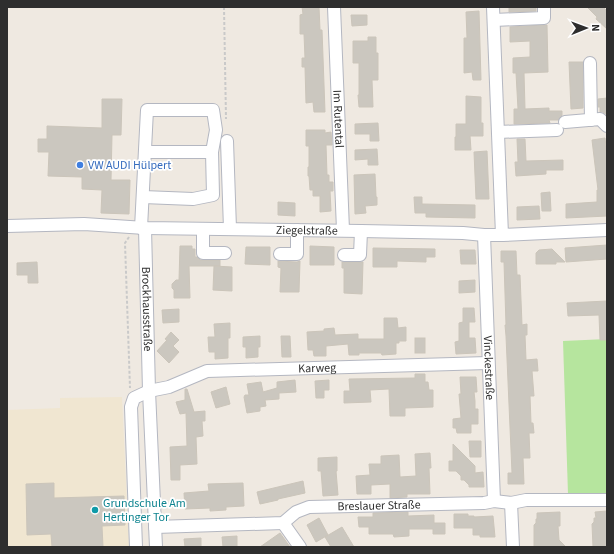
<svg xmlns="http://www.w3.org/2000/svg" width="614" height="554" font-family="'Source Sans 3',sans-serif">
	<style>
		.education { fill: #f0e6d1 }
		.green { fill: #b6e59e }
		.building { fill: #cbc7bf; stroke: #cbc5ba }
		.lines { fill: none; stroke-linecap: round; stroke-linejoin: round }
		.minor-casing { stroke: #b4b7c1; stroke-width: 14 }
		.path { stroke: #c9c9c9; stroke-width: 2; stroke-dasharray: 3 2; stroke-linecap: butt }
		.minor { stroke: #fff; stroke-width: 12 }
		.shop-dot { fill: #3f7fe0; stroke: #fff; stroke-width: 1.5 }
		.culture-dot { fill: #0f9aa8; stroke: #fff; stroke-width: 1.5 }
		.labels { text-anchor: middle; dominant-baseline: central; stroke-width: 3.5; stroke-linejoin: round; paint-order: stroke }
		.street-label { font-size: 12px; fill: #2e2e2e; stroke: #fff }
		.shop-label { font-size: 12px; fill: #366cbe; stroke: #fff; text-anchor: start }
		.culture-label { font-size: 12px; fill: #0d838f; stroke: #fff; text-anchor: start }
	</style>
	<rect width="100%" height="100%" fill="#efe9e1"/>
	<path class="education" d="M122 397 129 547H7V410L60 408V398Z"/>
	<path class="green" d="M607 339V494H568L563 341Z"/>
	<g class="building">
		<path d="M302 7H319L320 30H322L325 112H314L313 102 306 103 305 67H302V58H305L304 34H300V15L303 14Z"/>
		<path d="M509 7H536V11L509 12Z"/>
		<path d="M587 7H603L607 11V29L596 19 597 17Z"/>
		<path d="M479 11 481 80H473L472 72 464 73V38H467L466 12Z"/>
		<path d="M351 15H367V25L352 26Z"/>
		<path d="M544 25H547L548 72 524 73 525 109 549 108V111H562V115L558 120H549L550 123 514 124V109H518L516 73H513V58L530 57V41L510 42V27Z"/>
		<path d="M368 37H376V53H378V80H372L373 107H359L358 95H359V63H353V41H368Z"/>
		<path d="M569 62H583V108L571 109Z"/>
		<path d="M466 96 481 97V123H483V136H470L471 150H455V137H456V124H466Z"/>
		<path d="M607 98V115L603 112H600V107H598V99Z"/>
		<path d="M102 99H122L121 135H112L111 180H130L129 214 101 213 102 190 82 189V177L48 176 49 152H38V139H47V126L102 128Z"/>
		<path d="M378 123 379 141H370V134H355V124Z"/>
		<path d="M306 130H325V133L331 132 332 145H326L327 175H329V182H333V191H330L331 211 320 212V196H313V190H310L309 176H308V167H309V146H306Z"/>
		<path d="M605 138 607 155V216L566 218V204L597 202V190H598L592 140Z"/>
		<path d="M517 139H525L526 161 563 160V170H546V174L516 176 515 162H518Z"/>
		<path d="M377 149 378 165H368V159L355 160V150Z"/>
		<path d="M487 151 489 199H476L474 152Z"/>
		<path d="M375 174 376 197H377V205L365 206 366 213 355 214 354 175Z"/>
		<path d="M550 192 551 211H542L541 193Z"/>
		<path d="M414 197H422V204L475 205V218L426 217V213H415Z"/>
		<path d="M278 202 295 203V216L278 215Z"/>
		<path d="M539 206 540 219 517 220V207Z"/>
		<path d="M607 245V259L566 262 565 248Z"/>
		<path d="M180 246H192V249H195V257H197L200 260H220V266H189L190 298H174V290L172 288V284L176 280H179Z"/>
		<path d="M310 246 334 247V265H310Z"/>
		<path d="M246 247H270V265L245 264Z"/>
		<path d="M373 248 435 249V257H426V262L397 261V267H373Z"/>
		<path d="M552 249 565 262H556V264H536V253L539 250Z"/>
		<path d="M460 250H475L476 264H461Z"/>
		<path d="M501 251H516L517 275H520L522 325 527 324V335H525L526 360 537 359 538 371H532L534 396H530L531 423H533L534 433H529L530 458H523L524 484H508V473H512L506 336 505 325H506L504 262H501Z"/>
		<path d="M278 261 297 262 300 261 299 292H280L281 268 278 267Z"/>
		<path d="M37 262 38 283H28V275H17V263Z"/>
		<path d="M342 262H363L362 294 344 293V268H342Z"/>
		<path d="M214 266 232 267V291L213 290Z"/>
		<path d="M475 280V292L459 293V281Z"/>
		<path d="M607 301V340H600L599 315 568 316 567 303Z"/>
		<path d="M463 308H474L475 322H469V338H475L476 353 456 354 455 342 459 341V323L463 322Z"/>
		<path d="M179 309V322L163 323 162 310Z"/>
		<path d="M384 318H397L398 328 406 327V341H399V343H396V354L382 355 381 353H359V355H349L348 344 326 346V356H314L313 350H308L307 332 324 331V329L334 328 335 335 358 334V339H384Z"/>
		<path d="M230 323V338H228V358L215 359V352H209L208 337H215L214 324Z"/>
		<path d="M171 332 179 340 173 346 179 352 169 363 157 351 167 340 165 339Z"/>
		<path d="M260 336V347H258V357L246 358V347H243V337Z"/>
		<path d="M281 336H290L291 357H282Z"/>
		<rect x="415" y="338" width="10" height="15"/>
		<path d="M415 374H425V382H428L429 390H433V407L405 408V416H390L389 389 370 390 371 402 344 403V391H350L349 379 415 378Z"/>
		<path d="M460 377H476L477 392H474L475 401V409H478V424H471V433H457L456 428H453V419L461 418 459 394H461Z"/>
		<path d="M295 380 296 392 279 393V399L265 400 266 406 260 407V411L247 413 244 397 245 395H249L247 384 261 382 263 392 277 388V382Z"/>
		<path d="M329 380V390H324V398H316L315 381Z"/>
		<path d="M226 387 230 404 216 408 211 392Z"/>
		<path d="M185 389H187L194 412 205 411V421H202L203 436 196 437 197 464 180 465V480H171L170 447 187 446 186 413 180 414 176 402 185 400Z"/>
		<path d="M469 441H481V457H470Z"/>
		<path d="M453 444 475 466V473L483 472 484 487H469V485L464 480H461V476L456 471H449V461H453Z"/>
		<path d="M430 453 431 468H429L430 494H407V497L390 498V484L371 485V494H357L356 476 370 475 369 464H381V456L399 455 400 477 416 476 415 454Z"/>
		<path d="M337 457V471H336L338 495 323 496 321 471H318V458Z"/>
		<path d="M303 481 305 493 278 499V500L260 504 257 492Z"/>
		<path d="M54 483V498L124 496 125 525 102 526 103 547H52L51 534 27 535 26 484Z"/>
		<path d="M243 483 244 506 226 507V510L210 511V508L185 509 184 493 209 491 208 484Z"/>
		<path d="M607 511V547H593L592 524 594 522V518H596L595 512Z"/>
		<path d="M408 512V516L434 515V523H445V534H433V529H409V536L394 537 393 534H369V527H359L358 517H373V513Z"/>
		<path d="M560 512V526H558L559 540 566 547H534V525L536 523V519H537V513Z"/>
		<path d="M454 514H468V516H474V517L493 516 495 537H480V535H473V528H454Z"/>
		<path d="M319 518 328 535 316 542 307 525Z"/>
		<path d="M342 527 354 547H331L325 537Z"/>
		<path d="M280 533 290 547H260Z"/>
		<path d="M237 536V547H223L222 537Z"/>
		<path d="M201 538V547H185L184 539Z"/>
	</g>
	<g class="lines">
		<g class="minor-casing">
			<g id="minor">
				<path id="s1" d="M334 7 343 230"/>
				<path d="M493 7 502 235"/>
				<path d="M494 20 544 18V7"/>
				<path d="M590 63 591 120"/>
				<path d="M565 122 600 119 607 126"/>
				<path d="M498 132 557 130"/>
				<path d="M227 141 230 229"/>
				<path d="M143 197 193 199 213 195 212 152"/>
				<path id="s2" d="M7 226 84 224 145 228 361 231 463 233 484 235H502L607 230"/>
				<path d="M141 228C143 189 145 149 147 110H213L216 130 212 152H145"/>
				<path id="s3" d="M145 228 149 391 156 547"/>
				<path d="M203 229V253H225"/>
				<path id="s4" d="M484 235 494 501"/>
				<path d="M280 254H297V230"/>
				<path d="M344 255H360L361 231"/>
				<path d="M511 503 513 547"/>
				<path d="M283 523 300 547"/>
				<path id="s5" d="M155 527 283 523 296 512 309 507 484 503 494 501 511 503 526 500H607"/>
				<path id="s6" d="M136 547 131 407 134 398 149 391 169 387 207 371 488 363"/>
			</g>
		</g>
		<g class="path">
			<path d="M224 7 226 119"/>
			<path d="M129 237 125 243 130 388"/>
		</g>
		<use href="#minor" class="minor"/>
	</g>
	<circle class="shop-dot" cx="80" cy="165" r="4"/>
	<circle class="culture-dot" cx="95" cy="510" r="4"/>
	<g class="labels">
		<g class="street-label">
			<text stroke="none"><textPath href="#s1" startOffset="112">Im Rutental</textPath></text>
			<text stroke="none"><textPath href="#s2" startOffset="300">Ziegelstraße</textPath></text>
			<text stroke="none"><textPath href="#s3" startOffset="81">Brockhausstraße</textPath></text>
			<text stroke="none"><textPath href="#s6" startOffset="338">Karweg</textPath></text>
			<text stroke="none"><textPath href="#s4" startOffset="133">Vinckestraße</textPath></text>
			<text stroke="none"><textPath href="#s5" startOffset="229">Breslauer Straße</textPath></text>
		</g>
		<g class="shop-label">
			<text x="88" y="165">VW AUDI Hülpert</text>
		</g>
		<g class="culture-label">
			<text x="103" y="503">Grundschule Am<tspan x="103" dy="14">Hertinger Tor</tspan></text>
		</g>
	</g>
	<rect width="614" height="554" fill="none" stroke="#2e2e2e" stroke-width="16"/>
	<g transform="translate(586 28) rotate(89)" stroke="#ffffff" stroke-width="3" paint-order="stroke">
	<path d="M0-3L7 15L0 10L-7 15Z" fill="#2e2e2e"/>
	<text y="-6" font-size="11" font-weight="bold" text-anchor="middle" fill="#2e2e2e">N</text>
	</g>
</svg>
